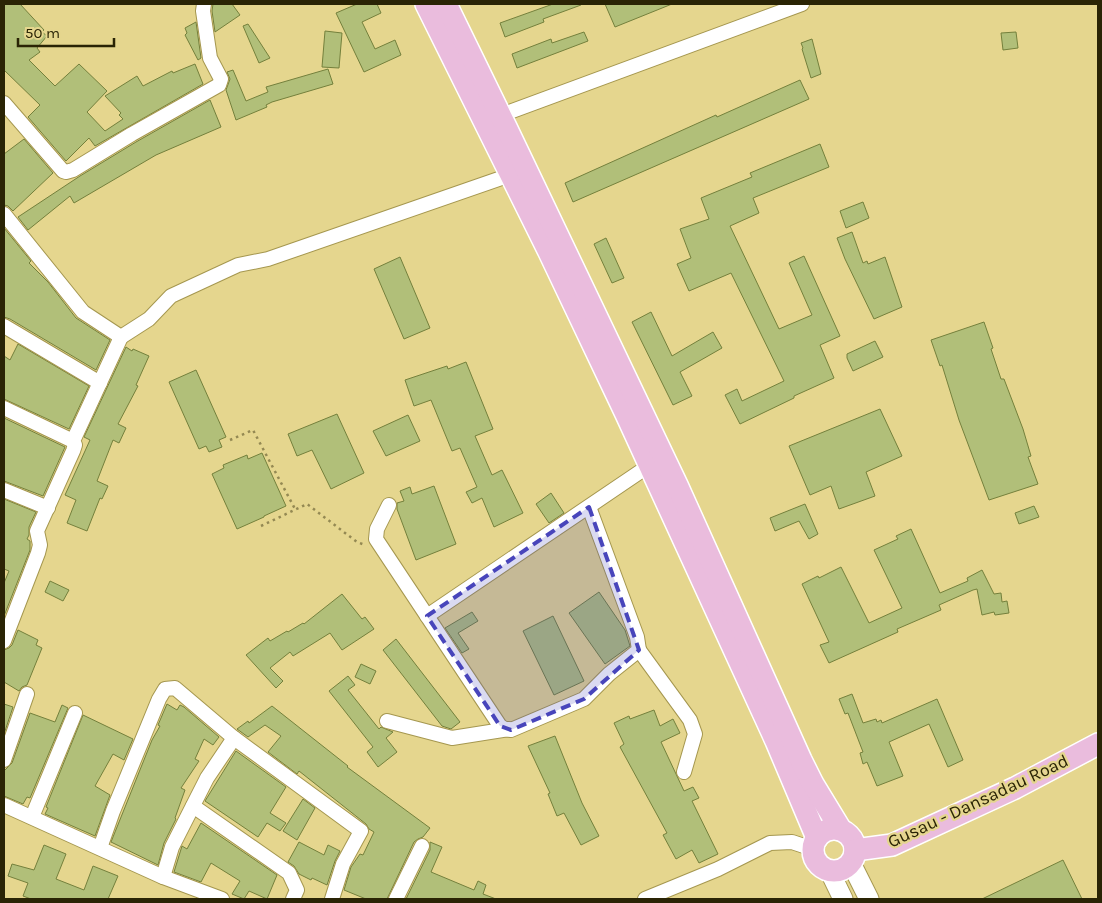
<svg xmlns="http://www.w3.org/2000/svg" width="1102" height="903" font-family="Karla,sans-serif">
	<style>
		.building { fill: #b1bf79; stroke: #74803c }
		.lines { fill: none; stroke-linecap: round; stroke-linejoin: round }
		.street-casing { stroke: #a5974f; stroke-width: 16 }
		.secondary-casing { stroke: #a5974f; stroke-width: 21 }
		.primary-casing { stroke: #fff; stroke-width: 24 }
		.path { stroke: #948953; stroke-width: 2.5; stroke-dasharray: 2.5 4; stroke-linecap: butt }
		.street { stroke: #fff; stroke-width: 14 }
		.secondary { stroke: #fff; stroke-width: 19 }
		.primary { stroke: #eabcdd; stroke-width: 21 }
		.marked { fill: #4845bb; fill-opacity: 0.2; stroke: #4845bb; stroke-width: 4; stroke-dasharray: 10 6; stroke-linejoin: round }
		.labels { text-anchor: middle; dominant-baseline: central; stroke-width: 4.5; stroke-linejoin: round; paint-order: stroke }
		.street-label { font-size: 18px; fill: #2a2405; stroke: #e5d68e }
	</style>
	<rect width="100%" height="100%" fill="#e5d68e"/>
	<g class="building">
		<path d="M4 4H20L44 30 42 32 47 36 37 48 40 52 29 60 55 86 79 64 107 91 87 112 105 131 123 119 119 115 121 113 105 96 137 76 143 86 172 71 173 73 195 64 203 84 95 146 89 138 66 161 28 117 40 105 4 70Z"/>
		<path d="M213 4H232L240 15 215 32 212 11Z"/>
		<path d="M357 4H377L381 13 362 22 375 49 395 40 401 55 364 72 336 13Z"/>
		<path d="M553 4H581V5L543 19 544 22 505 37 500 23Z"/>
		<path d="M605 4H672L615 27Z"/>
		<path d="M196 22 201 58 198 60 185 35 187 33 185 28Z"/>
		<path d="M248 24 270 58 259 63 243 26Z"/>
		<path d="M325 31 342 33 339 68 322 67Z"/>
		<path d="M584 32 588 41 517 68 512 54 551 39 552 43Z"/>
		<path d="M1016 32 1018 48 1003 50 1001 33Z"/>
		<path d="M812 39 821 74 811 78 802 49 803 48 801 43Z"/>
		<path d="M328 69 333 84 272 102 266 105 267 107 236 120 226 90 230 79 227 72 233 70 246 101 268 92 266 87Z"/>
		<path d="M800 80 809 99 573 202 565 183 716 115 717 117Z"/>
		<path d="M210 100 221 127 156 155 74 203 70 196 28 230 18 217 80 176 136 142Z"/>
		<path d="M24 139 53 173 13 211 8 206 4 205V154Z"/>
		<path d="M820 144 829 167 753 198 759 213 730 226 779 329 812 315 789 263 804 256 840 336 820 345 834 378 794 396V398L740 424 725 395 737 389 742 401 784 381 731 273 689 291 677 264 691 258 680 229 709 219 701 198 752 177 750 173Z"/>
		<path d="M863 202 869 218 846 228 840 211Z"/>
		<path d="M4 228 31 261 29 263 48 282 76 318 110 340 96 370 10 319 4 317Z"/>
		<path d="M852 232 863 263 867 261 868 264 885 257 902 307 874 319 845 259 837 238Z"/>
		<path d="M606 238 624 278 612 283 594 244Z"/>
		<path d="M400 257 430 328 404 339 374 269Z"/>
		<path d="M651 312 672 356 713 332 722 348 680 372 692 396 673 405 632 322Z"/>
		<path d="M984 322 993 348 991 349 1001 379H1004L1023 429 1031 456 1028 457 1038 484 989 500 959 420 942 365 940 366 931 340Z"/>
		<path d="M875 341 883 357 853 371 847 358V354Z"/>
		<path d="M18 344 89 386 69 429 4 399V356L10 360Z"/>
		<path d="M126 347 132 351 133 349 149 356 136 385 138 386 118 424 126 428 119 443 113 440 97 481 108 486 102 499 100 498 87 531 67 523 76 500 65 495 90 440 84 437Z"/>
		<path d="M466 362 493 429 475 436 492 475 502 470 523 513 494 527 482 498 472 503 466 492 477 487 460 448 452 451 431 400 414 406 405 380 447 366 448 369Z"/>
		<path d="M196 370 226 437 219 440 222 447 209 452 206 446 199 449 169 382Z"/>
		<path d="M880 409 902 456 866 472 875 496 839 509 831 486 810 495 789 446Z"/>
		<path d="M337 414 364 473 331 489 312 450 297 456 288 434Z"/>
		<path d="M408 415 420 441 386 456 373 431Z"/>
		<path d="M4 418 65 447 43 496 4 481Z"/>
		<path d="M262 453 286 506 264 516V517L237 529 212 474 224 468 223 465 247 455 248 459Z"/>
		<path d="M434 486 456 544 416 560 397 509V503L404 501 400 491 410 487 412 494Z"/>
		<path d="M551 493 564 513 549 523 536 504Z"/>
		<path d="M4 499 36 512 29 527V535L27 539 30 541V550L4 616V583L9 571 4 569Z"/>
		<path d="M805 504 818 534 809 539 799 521 775 531 770 518Z"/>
		<path d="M1034 506 1039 517 1019 524 1015 513Z"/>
		<path d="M911 529 940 593 968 581 967 578 982 570 994 594 1001 593 1002 602 1007 601 1009 613 995 615 994 612 982 615 977 589 973 590 939 605 941 610 897 629 898 632 829 663 820 645 829 642 802 584 818 576 819 578 841 567 869 623 902 608 874 550 898 539 896 536Z"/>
		<path d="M50 581 69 590 63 601 45 592Z"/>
		<path d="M599 592 625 630 630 646 605 664 569 613Z"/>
		<path d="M342 594 362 619 365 617 374 629 342 650 330 633 293 656 290 652 270 668 283 681 276 688 246 655 268 638 270 641 287 631 288 632 303 623 304 624Z"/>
		<path d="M472 612 478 621 458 633 469 649 462 653 445 628Z"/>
		<path d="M553 616 584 681 554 695 523 631Z"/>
		<path d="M18 630 38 640 36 645 42 648 27 685 22 687 19 691 4 682V650L9 648 12 645Z"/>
		<path d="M396 639 460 722 451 729 442 726 383 650Z"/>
		<path d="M361 664 376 671 370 684 355 677Z"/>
		<path d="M348 676 355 685 348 690 379 729 381 727 393 732 386 738 397 752 378 767 367 752 373 747 329 691Z"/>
		<path d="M852 694 863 723 876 719 877 722 881 720 882 723 937 699 963 760 948 767 929 724 889 742 903 776 877 786 867 762 863 764 860 753 863 752 848 713 845 714 839 699Z"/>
		<path d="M4 704 13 707 4 734Z"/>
		<path d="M167 704 177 710 180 705 184 707 219 737 213 745 204 739 195 759 199 761 181 788 185 790 175 818 176 819 164 843 158 865 111 842 152 740 160 726 158 725Z"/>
		<path d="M62 705 68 708 30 798 27 797 23 804 4 796V771L12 763 30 713 55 722Z"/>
		<path d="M272 706 348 766 347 767 430 828 423 837 418 839 414 842 387 899H366L344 890 351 867 360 854 363 855 374 832 369 829 366 824 299 771 297 774 268 752 281 736 265 725 248 737 237 729 248 721 249 723Z"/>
		<path d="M654 710 660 726 673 719 680 733 661 742 684 791 693 787 699 798 692 801 718 854 699 863 692 850 676 859 663 835 667 833 620 747 624 744 614 723 629 716 630 719Z"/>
		<path d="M83 715 133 739 124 760 113 754 95 786 110 795 95 836 45 814 48 808 46 807Z"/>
		<path d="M555 736 582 803 599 836 581 845 564 813 557 816 548 794 550 793 528 746Z"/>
		<path d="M236 751 286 787 270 813 286 823 280 831 267 823 258 837 205 801Z"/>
		<path d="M303 799 315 808 297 840 283 831Z"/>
		<path d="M201 823 277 875 267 899 249 891 244 899 232 894 240 881 211 863 201 882 174 872 182 846 187 849Z"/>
		<path d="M299 842 324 855 328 845 340 851 335 861 327 885 312 878 311 880 299 874 294 866 288 862Z"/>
		<path d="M430 842 442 847 431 872 474 890 478 881 486 885 483 894 496 899H406L430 850Z"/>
		<path d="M44 845 66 854 56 879 84 890 93 866 118 876 108 899H31L23 896 28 883 8 876 12 864 34 870Z"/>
		<path d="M1063 860 1082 899H982Z"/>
	</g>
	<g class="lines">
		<g class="street-casing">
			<g id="street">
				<path d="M4 103 63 171 66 172 73 170 132 134 219 85 221 79 210 58 203 11 204 4"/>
				<path d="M501 115 802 4"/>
				<path d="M4 214 83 312 121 337 73 441 75 445 73 451 37 531 40 545 38 553 4 641"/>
				<path d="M4 326 100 383"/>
				<path d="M121 337 149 319 171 296 238 265 268 259 510 175"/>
				<path d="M4 408 73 441"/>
				<path d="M4 490 48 508"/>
				<path d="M389 505 377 529 376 539 500 726 505 729 511 730 584 699 609 674 639 650 637 637 589 507"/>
				<path d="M427 616 650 465"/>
				<path d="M639 650 690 720 695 734 684 772"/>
				<path d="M387 721 452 738 509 729"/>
				<path d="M4 760 27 694"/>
				<path d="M4 805 163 877 222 899"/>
				<path d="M193 806 289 873 297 890 293 899"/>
				<path d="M32 817 75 713"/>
				<path d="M100 848 113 811 159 699 165 689 175 688 234 738 361 831 343 864 332 899"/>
				<path d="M163 877 172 847 207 778 234 738"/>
				<path d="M396 899 422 846"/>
				<path d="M645 899 718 869 770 843 792 842 813 849"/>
			</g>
		</g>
		<g class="secondary-casing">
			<g id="secondary">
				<path d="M851 863 869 899"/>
				<path d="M829 870 843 899"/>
			</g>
		</g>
		<g class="primary-casing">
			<g id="primary">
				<path d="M426 4 549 252 626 414 776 741 817 838"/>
				<path d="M446 4 506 127 677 485 801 760 813 784 841 830"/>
				<circle cx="834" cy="850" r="21"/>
				<path d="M855 850 892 845 1015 788 1098 744"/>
			</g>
		</g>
		<g class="path">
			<path d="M230 440 253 430 295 509"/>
			<path d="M261 526 307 504 357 542 365 545"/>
		</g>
		<use href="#street" class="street"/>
		<use href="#secondary" class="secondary"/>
		<use href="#primary" class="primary"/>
	</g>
	<path class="marked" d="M589 507 639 650 584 699 511 730 500 726 427 616Z"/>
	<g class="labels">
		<g class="street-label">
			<text transform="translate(978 801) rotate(-25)">Gusau - Dansadau Road</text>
		</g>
	</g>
	<rect width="1102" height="903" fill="none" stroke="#2a2405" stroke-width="10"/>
	<path d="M18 38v8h96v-8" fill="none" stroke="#2a2405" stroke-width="2.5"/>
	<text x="25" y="38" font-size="15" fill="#2a2405" stroke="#e5d68e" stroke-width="4" paint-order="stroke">50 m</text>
</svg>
